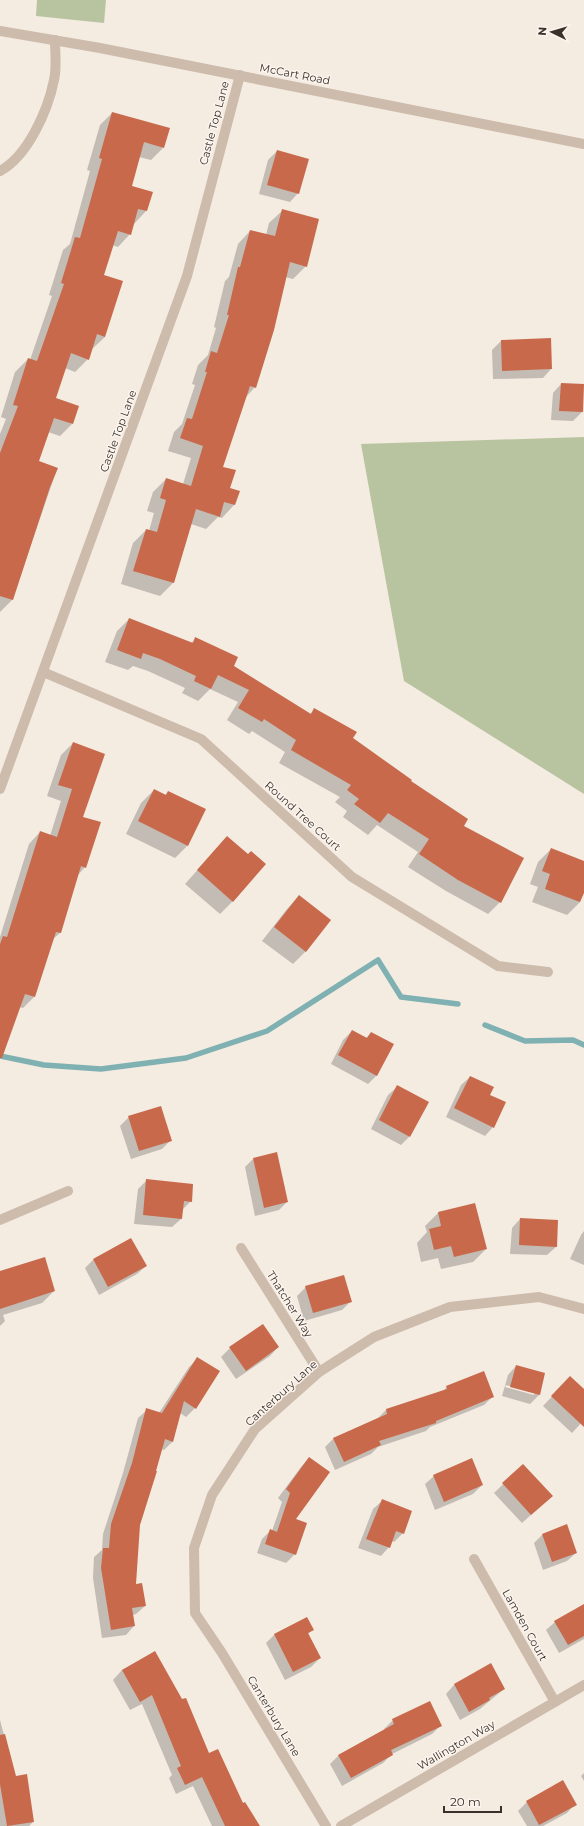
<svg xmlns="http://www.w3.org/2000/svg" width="584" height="1826" font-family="Montserrat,sans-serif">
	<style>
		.green { fill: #b8c4a0 }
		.shadow { fill: #0003; fill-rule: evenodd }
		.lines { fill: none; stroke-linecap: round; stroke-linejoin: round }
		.stream { stroke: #7fb0b2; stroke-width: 5.5 }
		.building { fill: #c8694b }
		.minor { stroke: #cdbbac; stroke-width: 10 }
		.labels { text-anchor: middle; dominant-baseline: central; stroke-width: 3; stroke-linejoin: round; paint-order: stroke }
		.street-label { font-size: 11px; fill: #3b302b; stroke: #fbf5ee }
	</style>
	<rect width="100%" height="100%" fill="#f4ebe1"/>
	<g class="green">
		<path d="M37 0H106L104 23 36 16Z"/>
		<path d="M584 437V794L404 681 361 444Z"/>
	</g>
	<g class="shadow">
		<path d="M112 113 163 148 151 160 139 157 130 187 151 193 146 211 134 224 130 234 118 247 112 245 102 276 105 337 92 349 88 359 75 372 65 368 55 399 72 424 60 436 48 432 38 461 57 469 12 600 0 612V434L6 419 1 417 15 372 28 359 30 360 52 296 49 295 63 250 70 244 90 171 87 170 100 125Z"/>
		<path d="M277 151 298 193 290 202 259 194 268 160Z"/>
		<path d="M282 211 306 266 293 279 285 277 255 387 246 397 222 467 229 489 238 492 234 505 222 518 218 517 206 529 191 524 173 583 160 596 121 584 133 543 146 530 149 531 154 513 147 511 153 492 166 479 183 484 191 458 168 451 174 432 182 424 195 385 192 384 198 365 208 355 216 328 214 327 225 281 229 277 238 244 250 231 266 235 269 223Z"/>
		<path d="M501 341 551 369 543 378 493 379 492 350Z"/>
		<path d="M561 384 583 385 582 412 573 421 551 420 553 393Z"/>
		<path d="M129 619 191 643 196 638 233 666 309 715 315 709 409 782 462 826 500 902 488 914 446 891 408 867 418 852 377 825 368 835 343 817 347 811 335 802 340 797 279 763 285 752 252 731 249 734 227 720 238 702 210 689 198 701 182 693 185 688 148 671 133 666 128 670 105 662 117 631Z"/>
		<path d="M73 743 82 817 85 867 78 875 60 933 52 940 34 997 23 1008 19 1007 0 1056V937L29 844 40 832 50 836 61 801 47 796 61 755Z"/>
		<path d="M154 790 165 795 168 792 188 845 175 858 126 834 141 803Z"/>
		<path d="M227 837 233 901 220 914 185 884Z"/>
		<path d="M551 849 584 862V890L580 902 567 915 532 902 538 887 530 884 538 862Z"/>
		<path d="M299 896 330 920 305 952 293 964 262 941 287 909Z"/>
		<path d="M352 1031 366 1038 371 1033 377 1075 368 1084 331 1064 343 1040Z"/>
		<path d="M470 1077 489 1096 493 1127 485 1136 446 1117 461 1085Z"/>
		<path d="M397 1087 409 1137 401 1145 371 1129 388 1095Z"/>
		<path d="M129 1117 171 1140 162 1149 131 1159 120 1126Z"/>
		<path d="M253 1159 287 1202 279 1210 255 1216 245 1167Z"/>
		<path d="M147 1180 191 1201 182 1210 181 1219 172 1227 134 1224 138 1189Z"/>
		<path d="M475 1204 486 1249 473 1262 441 1269 438 1258 421 1262 417 1243 427 1232 425 1226 438 1213Z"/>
		<path d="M520 1219 556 1247 547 1255 510 1254 512 1228Z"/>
		<path d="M584 1231V1265L570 1259 581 1235Z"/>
		<path d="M131 1239 146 1266 137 1274 99 1295 85 1268 93 1260Z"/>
		<path d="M0 1280 54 1291 42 1303 3 1315 5 1321 0 1326Z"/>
		<path d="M306 1287 350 1302 342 1310 304 1321 297 1296Z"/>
		<path d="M278 1347 270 1356 236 1379 221 1357 230 1348Z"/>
		<path d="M198 1358 195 1408 186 1417 180 1413 173 1441 164 1450 161 1449 139 1525 135 1586 145 1606 136 1614 133 1615 134 1626 126 1635 102 1638 93 1578 94 1557 102 1550 103 1534 123 1473 138 1418 147 1410 159 1413 189 1367Z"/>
		<path d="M516 1366 544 1374 539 1395 530 1404 502 1396 508 1375ZM506 1385 534 1393V1395L505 1387Z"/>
		<path d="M562 1386 584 1391V1420L572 1433 543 1406Z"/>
		<path d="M447 1387 493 1396 484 1405 430 1427 426 1431 378 1447 371 1454 335 1470 325 1447 334 1438 378 1418 386 1410 443 1391Z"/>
		<path d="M309 1458 295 1520V1554L286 1563 257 1553 262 1539 270 1531H272L282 1502 278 1498 301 1467Z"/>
		<path d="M523 1465 543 1504 522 1523 494 1493Z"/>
		<path d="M434 1476 482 1485 473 1494 435 1510 425 1484Z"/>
		<path d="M382 1501 403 1533 394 1542 392 1541 389 1547 381 1556 358 1548 373 1509Z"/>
		<path d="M543 1534 576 1553 567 1561 543 1570 534 1543Z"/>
		<path d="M584 1605V1639L559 1653 546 1630 555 1622Z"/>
		<path d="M312 1630 308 1634 320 1658 311 1667 285 1680 266 1643 275 1634Z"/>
		<path d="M155 1652 209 1754 259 1826H212L193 1786 176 1794 169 1778 172 1775 142 1704 130 1710 113 1680 122 1670Z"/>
		<path d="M490 1665 504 1689 480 1709 460 1720 446 1694 454 1685Z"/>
		<path d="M0 1720 15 1777 33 1822 29 1826H0Z"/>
		<path d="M393 1720 441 1725 432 1734 392 1754 383 1763 342 1786 330 1764 339 1755 385 1730 384 1729Z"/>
		<path d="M584 1773V1781L581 1776Z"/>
		<path d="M527 1802 575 1804 567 1813 543 1826H527L518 1811Z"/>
	</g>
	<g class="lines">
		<g class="stream">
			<path d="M485 1025 525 1041 573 1040 584 1045"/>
			<path d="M0 1056 44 1065 101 1069 186 1058 267 1031 378 960 401 997 458 1004"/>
		</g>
	</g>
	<g class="building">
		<path d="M112 112 170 128 164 148 144 142 132 186 153 192 147 211 138 209 131 235 118 231 104 275 123 281 105 337 97 334 89 360 71 353 56 398 79 406 73 424 54 418 39 461 58 468 50 487 13 600 0 596V453L18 406 13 405 28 358 37 361 64 284 61 283 75 237 80 238 102 159 99 158Z"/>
		<path d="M277 150 309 159 299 194 267 185Z"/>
		<path d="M282 209 319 219 307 267 290 262 274 330 256 388 250 386 223 467 236 470 230 488 240 491 235 505 224 502 220 517 196 509 174 583 133 571 146 529 157 532 166 500 160 498 166 478 191 486 203 446 180 438 187 418 192 419 207 372H205L211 351 217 353 229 315H227L238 267H240L250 230 275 236Z"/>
		<path d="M551 338 552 369 502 371 501 340Z"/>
		<path d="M561 383 584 384 583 412 559 411Z"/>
		<path d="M129 618 193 643 195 637 238 657 234 666 311 714 314 708 357 732 353 738 412 780 411 781 468 819 464 826 524 858 501 903 458 880 419 854 429 839 388 813 380 823 354 804 359 799 347 790 351 785 291 750 296 740 264 719 262 722 238 708 249 690 218 675 211 689 194 681 196 676 160 659 143 653 141 659 117 650Z"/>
		<path d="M73 742 105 754 83 817 101 822 86 868 81 866 61 933 56 932 35 997 25 994 2 1058H0V944L3 936 7 937 40 831 57 837 72 789 58 785Z"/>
		<path d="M154 789 166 795 168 791 206 809 188 846 138 821Z"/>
		<path d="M227 836 248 854 251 851 266 864 233 902 197 870Z"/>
		<path d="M551 848 584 861V893L580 902 545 889 550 874 542 871Z"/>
		<path d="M299 895 331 920 306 952 274 927Z"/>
		<path d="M352 1030 367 1038 371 1032 394 1044 377 1076 338 1055Z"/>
		<path d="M470 1076 494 1087 490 1095 506 1102 494 1128 454 1108Z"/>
		<path d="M397 1085 429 1102 410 1137 379 1120Z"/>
		<path d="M161 1106 172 1141 139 1151 128 1116Z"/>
		<path d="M277 1152 288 1202 264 1208 253 1158Z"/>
		<path d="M146 1179 193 1184 192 1202 184 1201 182 1219 143 1215Z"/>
		<path d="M475 1203 487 1249 454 1257 451 1246 434 1250 429 1229 441 1226 438 1212Z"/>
		<path d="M520 1218 558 1220 557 1247 519 1245Z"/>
		<path d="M131 1238 147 1266 108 1287 93 1259Z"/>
		<path d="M45 1257 55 1291 0 1309V1271Z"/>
		<path d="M344 1275 352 1302 313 1313 305 1286Z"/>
		<path d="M263 1324 279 1347 246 1371 229 1347Z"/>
		<path d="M197 1357 220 1371 196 1409 184 1401 173 1442 165 1439 156 1471H157L140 1525 136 1584 142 1583 146 1606 132 1608 135 1626 111 1630 101 1568 103 1548H109L111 1524 132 1463 146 1408 162 1413Z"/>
		<path d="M516 1365 545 1373 540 1395 510 1387Z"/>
		<path d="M484 1371 494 1397 436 1421V1423L379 1441 381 1445 344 1462 333 1438 387 1414 386 1409 447 1389 446 1386Z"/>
		<path d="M570 1376 584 1389V1427L551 1396Z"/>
		<path d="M309 1457 330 1472 296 1519 307 1523 296 1555 265 1544 270 1529 277 1532 290 1493 286 1489Z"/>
		<path d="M472 1458 483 1485 444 1502 433 1475Z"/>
		<path d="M523 1464 553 1496 531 1515 502 1483Z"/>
		<path d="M382 1499 412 1511 404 1534 396 1531 390 1548 366 1539Z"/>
		<path d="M567 1524 577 1553 552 1562 542 1534Z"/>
		<path d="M584 1604V1636L568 1645 554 1621Z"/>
		<path d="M307 1617 314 1630 308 1633 321 1658 293 1672 274 1634Z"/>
		<path d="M155 1651 182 1699 186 1698 209 1753 218 1749 243 1803 245 1802 260 1826H225L202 1777 185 1785 177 1768 181 1766 152 1695 140 1702 122 1670Z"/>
		<path d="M491 1663 505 1689 489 1698 490 1700 469 1712 454 1684Z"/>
		<path d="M430 1701 442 1726 391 1750 393 1755 351 1778 338 1755 394 1724 392 1719Z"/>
		<path d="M5 1734 16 1776 27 1774 34 1822 7 1826 0 1784V1735Z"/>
		<path d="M563 1780 577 1805 539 1825 526 1801Z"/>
	</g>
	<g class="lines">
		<g class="minor">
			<path d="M0 31 100 48 584 144"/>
			<path d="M0 171C28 156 48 110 54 80 57 68 55 53 55 40"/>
			<path d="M43 672 201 739 352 877 498 966 548 972"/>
			<path d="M0 789 187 276 240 75"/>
			<path d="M0 1220 68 1191"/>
			<path d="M241 1248 319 1372"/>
			<path d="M474 1559 555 1702"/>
			<path d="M326 1826 222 1653 195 1613 194 1548 212 1495 255 1429 319 1372 374 1337 450 1307 539 1297 584 1309"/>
			<path d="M341 1826 584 1685"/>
		</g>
	</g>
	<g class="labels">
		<g class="street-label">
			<text transform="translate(295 74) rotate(11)">McCart Road</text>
			<text transform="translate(214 123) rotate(-75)">Castle Top Lane</text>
			<text transform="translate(118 431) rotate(-70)">Castle Top Lane</text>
			<text transform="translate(303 816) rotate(42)">Round Tree Court</text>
			<text transform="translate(290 1304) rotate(58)">Thatcher Way</text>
			<text transform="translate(281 1393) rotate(-42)">Canterbury Lane</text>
			<text transform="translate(525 1625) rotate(61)">Lamden Court</text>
			<text transform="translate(274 1716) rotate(59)">Canterbury Lane</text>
			<text transform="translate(456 1745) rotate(-30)">Wallington Way</text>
		</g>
	</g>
	<g transform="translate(552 32) rotate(275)" stroke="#fbf5ee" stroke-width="3" paint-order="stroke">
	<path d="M0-3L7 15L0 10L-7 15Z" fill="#3b302b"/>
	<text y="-6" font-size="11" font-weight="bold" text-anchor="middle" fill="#3b302b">N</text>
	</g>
	<path d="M444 1806v6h57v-6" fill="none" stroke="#3b302b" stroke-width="2"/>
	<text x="450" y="1806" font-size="12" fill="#3b302b" stroke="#fbf5ee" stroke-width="3" paint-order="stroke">20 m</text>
</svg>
